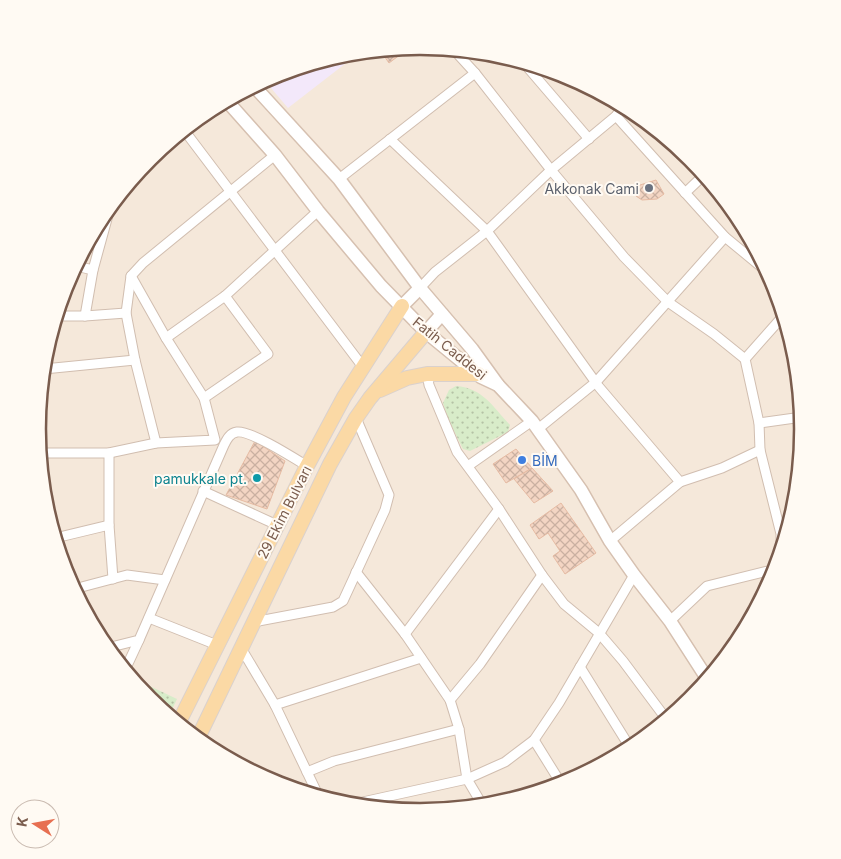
<svg xmlns="http://www.w3.org/2000/svg" width="841" height="859" font-family="Inter,sans-serif">
	<style>
		.residential { fill: #f5e8da }
		.education { fill: #f3e8fa }
		.park { fill: url(#park-dots) }
		.building { fill: url(#building-cross-hatch); stroke: #e6bba3 }
		.lines { fill: none; stroke-linecap: round; stroke-linejoin: round }
		.street-casing { stroke: #d1beb0; stroke-width: 11 }
		.secondary-casing { stroke: #d6c0b0; stroke-width: 15 }
		.primary-casing { stroke: #dad1cd; stroke-width: 16 }
		.street { stroke: #fff; stroke-width: 9 }
		.secondary { stroke: #fff; stroke-width: 12 }
		.primary { stroke: #fbd9a5; stroke-width: 14 }
		.worship-dot { fill: #6b7280; stroke: #fffaf3; stroke-width: 2 }
		.shop-dot { fill: #3f7fe0; stroke: #fffaf3; stroke-width: 2 }
		.culture-dot { fill: #0f9aa8; stroke: #fffaf3; stroke-width: 2 }
		.labels { text-anchor: middle; dominant-baseline: central; stroke-width: 4; stroke-linejoin: round; paint-order: stroke }
		.worship-label { font-size: 14px; fill: #5b616d; stroke: #fffaf3; text-anchor: end }
		.street-label { font-size: 14px; fill: #7a5c4d; stroke: #fffaf3 }
		.shop-label { font-size: 14px; fill: #366cbe; stroke: #fffaf3; text-anchor: start }
		.culture-label { font-size: 14px; fill: #0d838f; stroke: #fffaf3; text-anchor: end }
		.rim { fill: none; stroke: #7a5c4d; stroke-width: 2.5 }
	</style>
	<defs>
		<pattern id="park-dots" width="8" height="8" patternUnits="userSpaceOnUse" patternTransform="scale(1.25)"><rect width="8" height="8" fill="#d8ecc9"/><path d="M2 2h.1M6 6h.1" fill="none" stroke="#b4c2a5" stroke-width="1.8" stroke-linecap="round"/></pattern>
		<pattern id="building-cross-hatch" width="8" height="8" patternUnits="userSpaceOnUse" patternTransform="scale(1.25)"><rect width="8" height="8" fill="#f3d5c3"/><path d="M0 0l8 8M0 8l8-8" fill="none" stroke="#cab0a1"/></pattern>
	</defs>
	<rect width="100%" height="100%" fill="#fdf6ec"/>
	<circle class="residential" cx="421" cy="430" r="382"/>
	<path class="education" d="M359 53 288 108 265 81 274 76 346 54Z"/>
	<g class="park">
		<path d="M456 386C483 388 493 407 510 425L508 432 470 451 463 449 448 419 443 403 449 390Z"/>
		<path d="M137 680 177 699 169 716 149 700 136 683Z"/>
	</g>
	<g class="building">
		<path d="M409 48 389 63 380 50Z"/>
		<path d="M656 180 664 194 657 199 642 200 636 196V191L640 185Z"/>
		<path d="M255 441 285 461 267 509 226 495Z"/>
		<path d="M516 449 532 468 506 483 493 464Z"/>
		<path d="M532 468 553 491 534 503 514 479Z"/>
		<path d="M561 503 596 553 565 574 553 556 560 551 548 533 539 539 530 525Z"/>
	</g>
	<g class="lines">
		<g class="street-casing">
			<g id="street">
				<path d="M454 50 475 73 551 170 624 257 668 302 714 334 745 359"/>
				<path d="M523 62 589 139"/>
				<path d="M616 116 725 237 770 274"/>
				<path d="M184 130 363 367"/>
				<path d="M390 139 487 231 599 387 680 482"/>
				<path d="M339 179 475 73"/>
				<path d="M685 193 704 175"/>
				<path d="M76 266 93 270"/>
				<path d="M420 288 435 272 487 231 551 170 616 116 623 106"/>
				<path d="M57 316H85L126 313"/>
				<path d="M85 316 93 270 110 208"/>
				<path d="M166 338 225 296 318 211"/>
				<path d="M44 369 135 360"/>
				<path d="M427 374 429 385 457 452 499 509 542 575 564 604 599 633 623 661 667 720"/>
				<path d="M204 398 268 354 225 296"/>
				<path d="M759 423 795 418 802 414"/>
				<path d="M538 429 596 382 725 237"/>
				<path d="M156 443 135 360 126 313 131 276 143 263 275 155"/>
				<path d="M40 453H109L156 443 215 440 204 398 166 338 131 276"/>
				<path d="M109 453V525L113 579"/>
				<path d="M468 466 532 421"/>
				<path d="M203 491 277 525"/>
				<path d="M55 538 109 525"/>
				<path d="M610 541 680 482 722 468 760 450"/>
				<path d="M781 555V534L760 450 759 423 745 359 784 315"/>
				<path d="M356 572 405 634 450 700 459 729 467 779 483 806"/>
				<path d="M74 589 127 575 165 580"/>
				<path d="M149 618 217 645"/>
				<path d="M670 621 707 586 776 569"/>
				<path d="M253 622 333 607 343 601 385 510 389 495 356 418"/>
				<path d="M405 634 499 509"/>
				<path d="M107 648 139 640 224 445C227 439 230 433 237 432 250 430 294 458 307 466"/>
				<path d="M241 648 275 705 319 797"/>
				<path d="M580 667 631 749"/>
				<path d="M125 670 139 640"/>
				<path d="M704 674 717 669"/>
				<path d="M450 700 480 664 542 575"/>
				<path d="M275 705 421 658"/>
				<path d="M534 740 562 785"/>
				<path d="M307 772 334 761 459 729"/>
				<path d="M349 805 467 779 505 762 534 740 559 703 634 575"/>
			</g>
		</g>
		<g class="secondary-casing">
			<g id="secondary">
				<path d="M254 86 339 179 420 288 472 349 498 385"/>
				<path d="M227 101 275 155 318 211 381 286 426 332 481 377 498 385 532 421 581 490 610 541 634 575 670 621 708 680"/>
				<path d="M402 306 420 288"/>
				<path d="M426 332 442 314"/>
			</g>
		</g>
		<g class="primary-casing">
			<g id="primary">
				<path d="M380 390 407 378 427 374H478"/>
				<path d="M178 724 307 466 344 397 402 306"/>
				<path d="M197 740 330 464 356 418 370 398 426 332"/>
			</g>
		</g>
		<use href="#street" class="street"/>
		<use href="#secondary" class="secondary"/>
		<use href="#primary" class="primary"/>
	</g>
	<circle class="worship-dot" cx="649" cy="188" r="5"/>
	<circle class="shop-dot" cx="522" cy="460" r="5"/>
	<circle class="culture-dot" cx="257" cy="478" r="5"/>
	<g class="labels">
		<g class="worship-label">
			<text x="639" y="188">Akkonak Cami</text>
		</g>
		<g class="street-label">
			<text transform="translate(450 348) rotate(39)">Fatih Caddesi</text>
			<text transform="translate(284 512) rotate(-63)">29 Ekim Bulvarı</text>
		</g>
		<g class="shop-label">
			<text x="532" y="460">BİM</text>
		</g>
		<g class="culture-label">
			<text x="247" y="478">pamukkale pt.</text>
		</g>
	</g>
	<path d="M0 0H841V859H0ZM46 429a374 374 0 1 1 748 0a374 374 0 1 1-748 0Z" fill="#fffaf3" fill-rule="evenodd"/>
	<path class="rim" d="M46 429a374 374 0 1 1 748 0a374 374 0 1 1-748 0Z"/>
	<g transform="translate(35 824) rotate(281)"><circle r="24" fill="#fffaf3" stroke="#cabbb1"/>
	<path d="M0-4L9 19L0 12L-9 19Z" fill="#e76f51"/>
	<text y="-8" font-size="14" font-weight="bold" text-anchor="middle" fill="#7a5c4d">K</text>
	</g>
</svg>
